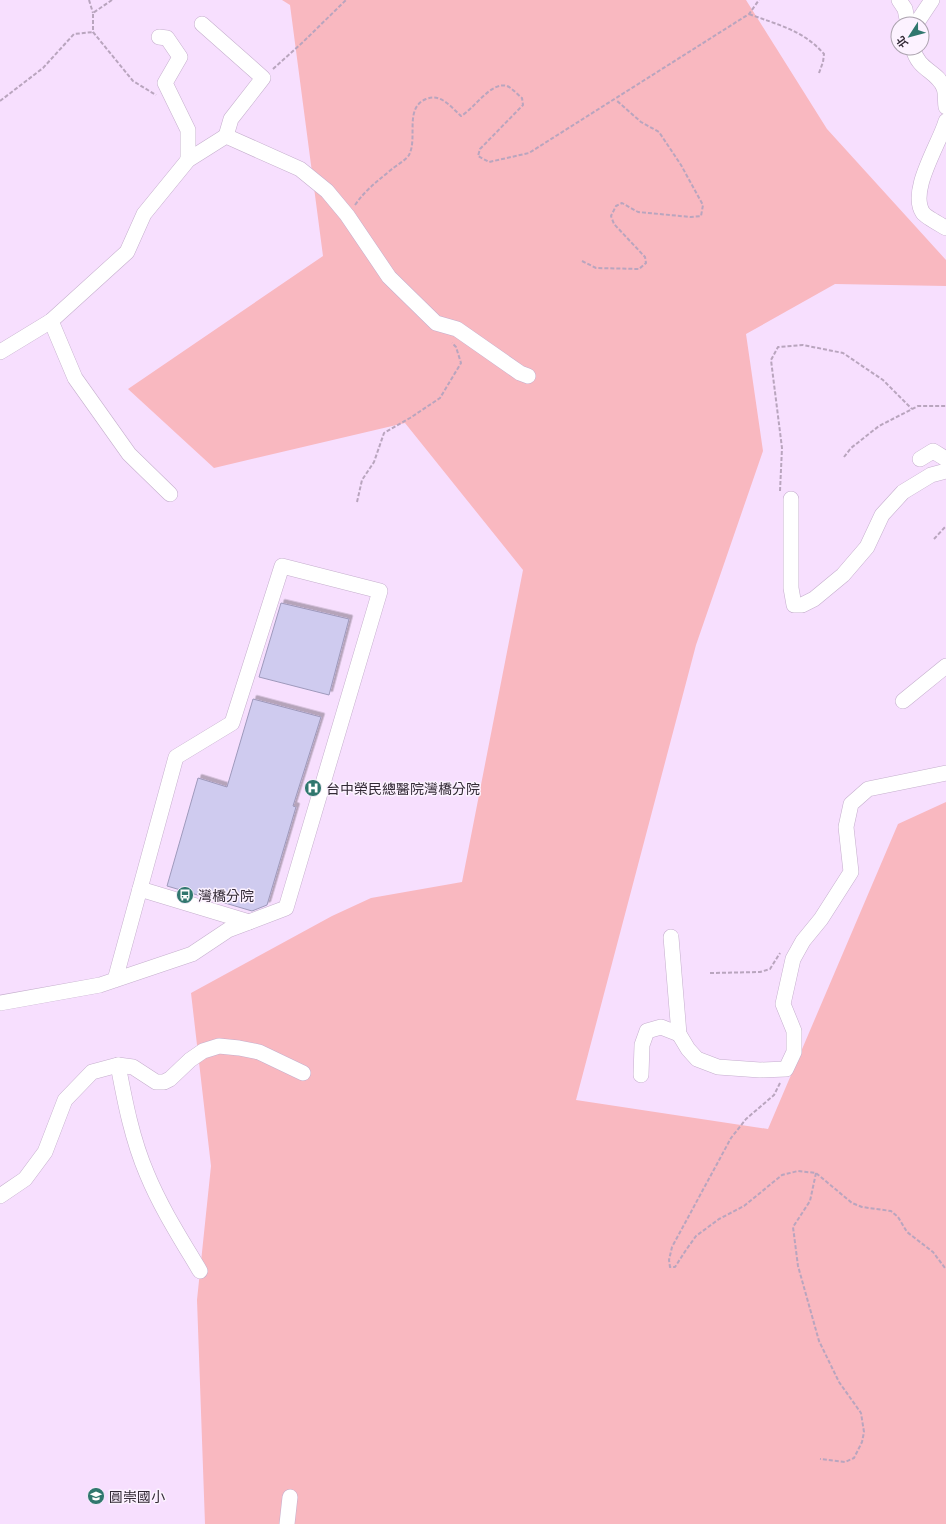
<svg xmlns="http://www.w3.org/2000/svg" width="946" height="1524" font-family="Lato,'Noto Sans TC',sans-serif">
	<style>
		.green { fill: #f9b8c0 }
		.building { fill: #cfcbef; stroke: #9e99bb; filter: url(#shadow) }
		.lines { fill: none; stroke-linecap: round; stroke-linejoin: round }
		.minor-casing { stroke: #c5afcd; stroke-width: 16 }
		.path { stroke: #b9a5be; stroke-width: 2; stroke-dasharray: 4 2; stroke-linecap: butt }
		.minor { stroke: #fff; stroke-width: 15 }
		.labels { text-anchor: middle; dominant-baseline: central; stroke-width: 3; stroke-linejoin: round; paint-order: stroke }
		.poi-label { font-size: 14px; fill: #322935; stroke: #fcf2ff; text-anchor: start }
	</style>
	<defs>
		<filter id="shadow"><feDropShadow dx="3.5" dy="-3.5" stdDeviation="0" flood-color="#0004"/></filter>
	</defs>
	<rect width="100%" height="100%" fill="#f7dffe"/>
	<path class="green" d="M282 0H746L827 129 946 260V286L835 284 746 334 763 451 696 645 576 1100 768 1129 898 824 946 802V1524H205L197 1300 211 1166 191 993 332 916 371 898 462 882 523 570 405 423 214 468 128 389 323 256 290 5Z"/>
	<g class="building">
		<path d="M281 603 349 619 329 695 259 677Z"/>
		<path d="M253 699 321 717 293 806 296 807 267 905 252 911 167 886 198 778 227 787Z"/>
	</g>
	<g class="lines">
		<g class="minor-casing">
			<g id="minor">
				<path d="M899 0 905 9 908 24"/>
				<path d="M202 24 263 78 231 119 226 136"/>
				<path d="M916 24 932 0"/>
				<path d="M159 37 167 38 180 57 165 83 188 130V160"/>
				<path d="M913 48C918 71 937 70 944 88 946 93 945 101 946 107"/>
				<path d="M946 121C940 143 908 191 923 213 926 217 941 225 946 228"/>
				<path d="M51 321 75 378 129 454 170 494"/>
				<path d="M0 352 51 321 127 252 144 214 188 160 226 136 300 169 327 191 347 215 389 277 436 323 457 329 520 373 528 376"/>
				<path d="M920 459 933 451 946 459"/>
				<path d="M791 499V588L794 605H802L814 599 843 575 867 547 882 515 903 492 931 475 946 471"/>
				<path d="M903 701 946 666"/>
				<path d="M140 889 249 922"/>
				<path d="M671 937 679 1034 688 1049 697 1059 718 1067 760 1070 786 1069 794 1052V1031L783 1004 793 959 803 941 821 919 851 872 846 827 851 804 868 789 946 773"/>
				<path d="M0 1003 100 985 192 954 228 930 286 908 380 591 282 566 232 723 176 757 115 980"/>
				<path d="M118 1065C125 1102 132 1139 147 1174 161 1208 181 1239 200 1271"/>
				<path d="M641 1075 642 1045 647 1031 661 1027 679 1034"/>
				<path d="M0 1196 25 1179 45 1152 65 1100 92 1072 118 1065 133 1067 156 1082H164L170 1079 190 1060 203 1051 219 1046 239 1048 259 1052 303 1073"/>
				<path d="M287 1524 290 1497"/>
			</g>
		</g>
		<g class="path">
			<path d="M89 0 93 13"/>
			<path d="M112 0 93 13V32L133 81 156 95"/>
			<path d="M749 14C778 25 803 30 824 54L823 62 819 73"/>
			<path d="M273 69 303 42 346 0"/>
			<path d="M0 101 43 68 74 34 93 32"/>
			<path d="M355 205C366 189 378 181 392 169 397 165 406 160 409 155 418 138 404 108 426 99 441 93 451 107 461 116 474 109 491 81 507 86 512 88 517 94 522 98L523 105 480 149 478 156 489 162 529 153 749 14 759 0"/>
			<path d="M582 261 596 268 639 269 646 263 645 257 614 224 611 216 616 206 622 203 638 212 691 217 701 216 703 205 681 165 659 132 641 122 616 100"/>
			<path d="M844 457 851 448 879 426 918 406H946"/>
			<path d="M780 491 782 448 771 360 778 347 803 345 843 353 883 380 912 409"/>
			<path d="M357 502 362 480 374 462 384 433 410 418 440 398 461 363 456 347 452 343"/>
			<path d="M934 539 946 526"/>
			<path d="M710 973 760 972 770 969 780 953"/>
			<path d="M780 1083 774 1095 746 1119 731 1138 672 1247 669 1260 670 1267H675L686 1250 696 1236 719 1219 744 1206 782 1175 798 1171 816 1173 852 1203 862 1207 891 1211 898 1217 907 1232 933 1252 945 1268"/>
			<path d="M816 1173 810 1201 793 1227 798 1266 819 1341 839 1382 861 1413 864 1432 862 1442 854 1458 845 1462 820 1459"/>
		</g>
		<use href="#minor" class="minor"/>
	</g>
	<defs>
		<g id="hospital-disc" transform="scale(0.9)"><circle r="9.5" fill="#30776e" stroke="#fcf2ff"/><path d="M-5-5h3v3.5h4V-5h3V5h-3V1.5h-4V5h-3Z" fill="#fff"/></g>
		<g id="bus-disc" transform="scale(0.9)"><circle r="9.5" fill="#30776e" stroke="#fcf2ff"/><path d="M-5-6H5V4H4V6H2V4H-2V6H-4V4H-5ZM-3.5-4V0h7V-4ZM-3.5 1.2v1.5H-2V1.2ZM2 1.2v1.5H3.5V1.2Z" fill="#fff"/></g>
		<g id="school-disc" transform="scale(0.9)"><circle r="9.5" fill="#30776e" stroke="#fcf2ff"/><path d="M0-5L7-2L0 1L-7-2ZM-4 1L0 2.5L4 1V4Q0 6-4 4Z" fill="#fff"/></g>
	</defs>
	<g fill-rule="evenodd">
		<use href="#hospital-disc" x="313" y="788"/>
		<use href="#bus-disc" x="185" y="895"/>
		<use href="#school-disc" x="96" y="1496"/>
	</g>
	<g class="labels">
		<g class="poi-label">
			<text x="326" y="788">台中榮民總醫院灣橋分院</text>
			<text x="198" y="895">灣橋分院</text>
			<text x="109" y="1496">圓崇國小</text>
		</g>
	</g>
	<g transform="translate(910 36) rotate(234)"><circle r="19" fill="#fcf2ff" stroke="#aba2ae"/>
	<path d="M0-3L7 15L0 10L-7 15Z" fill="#30776e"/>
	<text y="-6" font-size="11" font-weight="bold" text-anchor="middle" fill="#322935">北</text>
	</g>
</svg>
